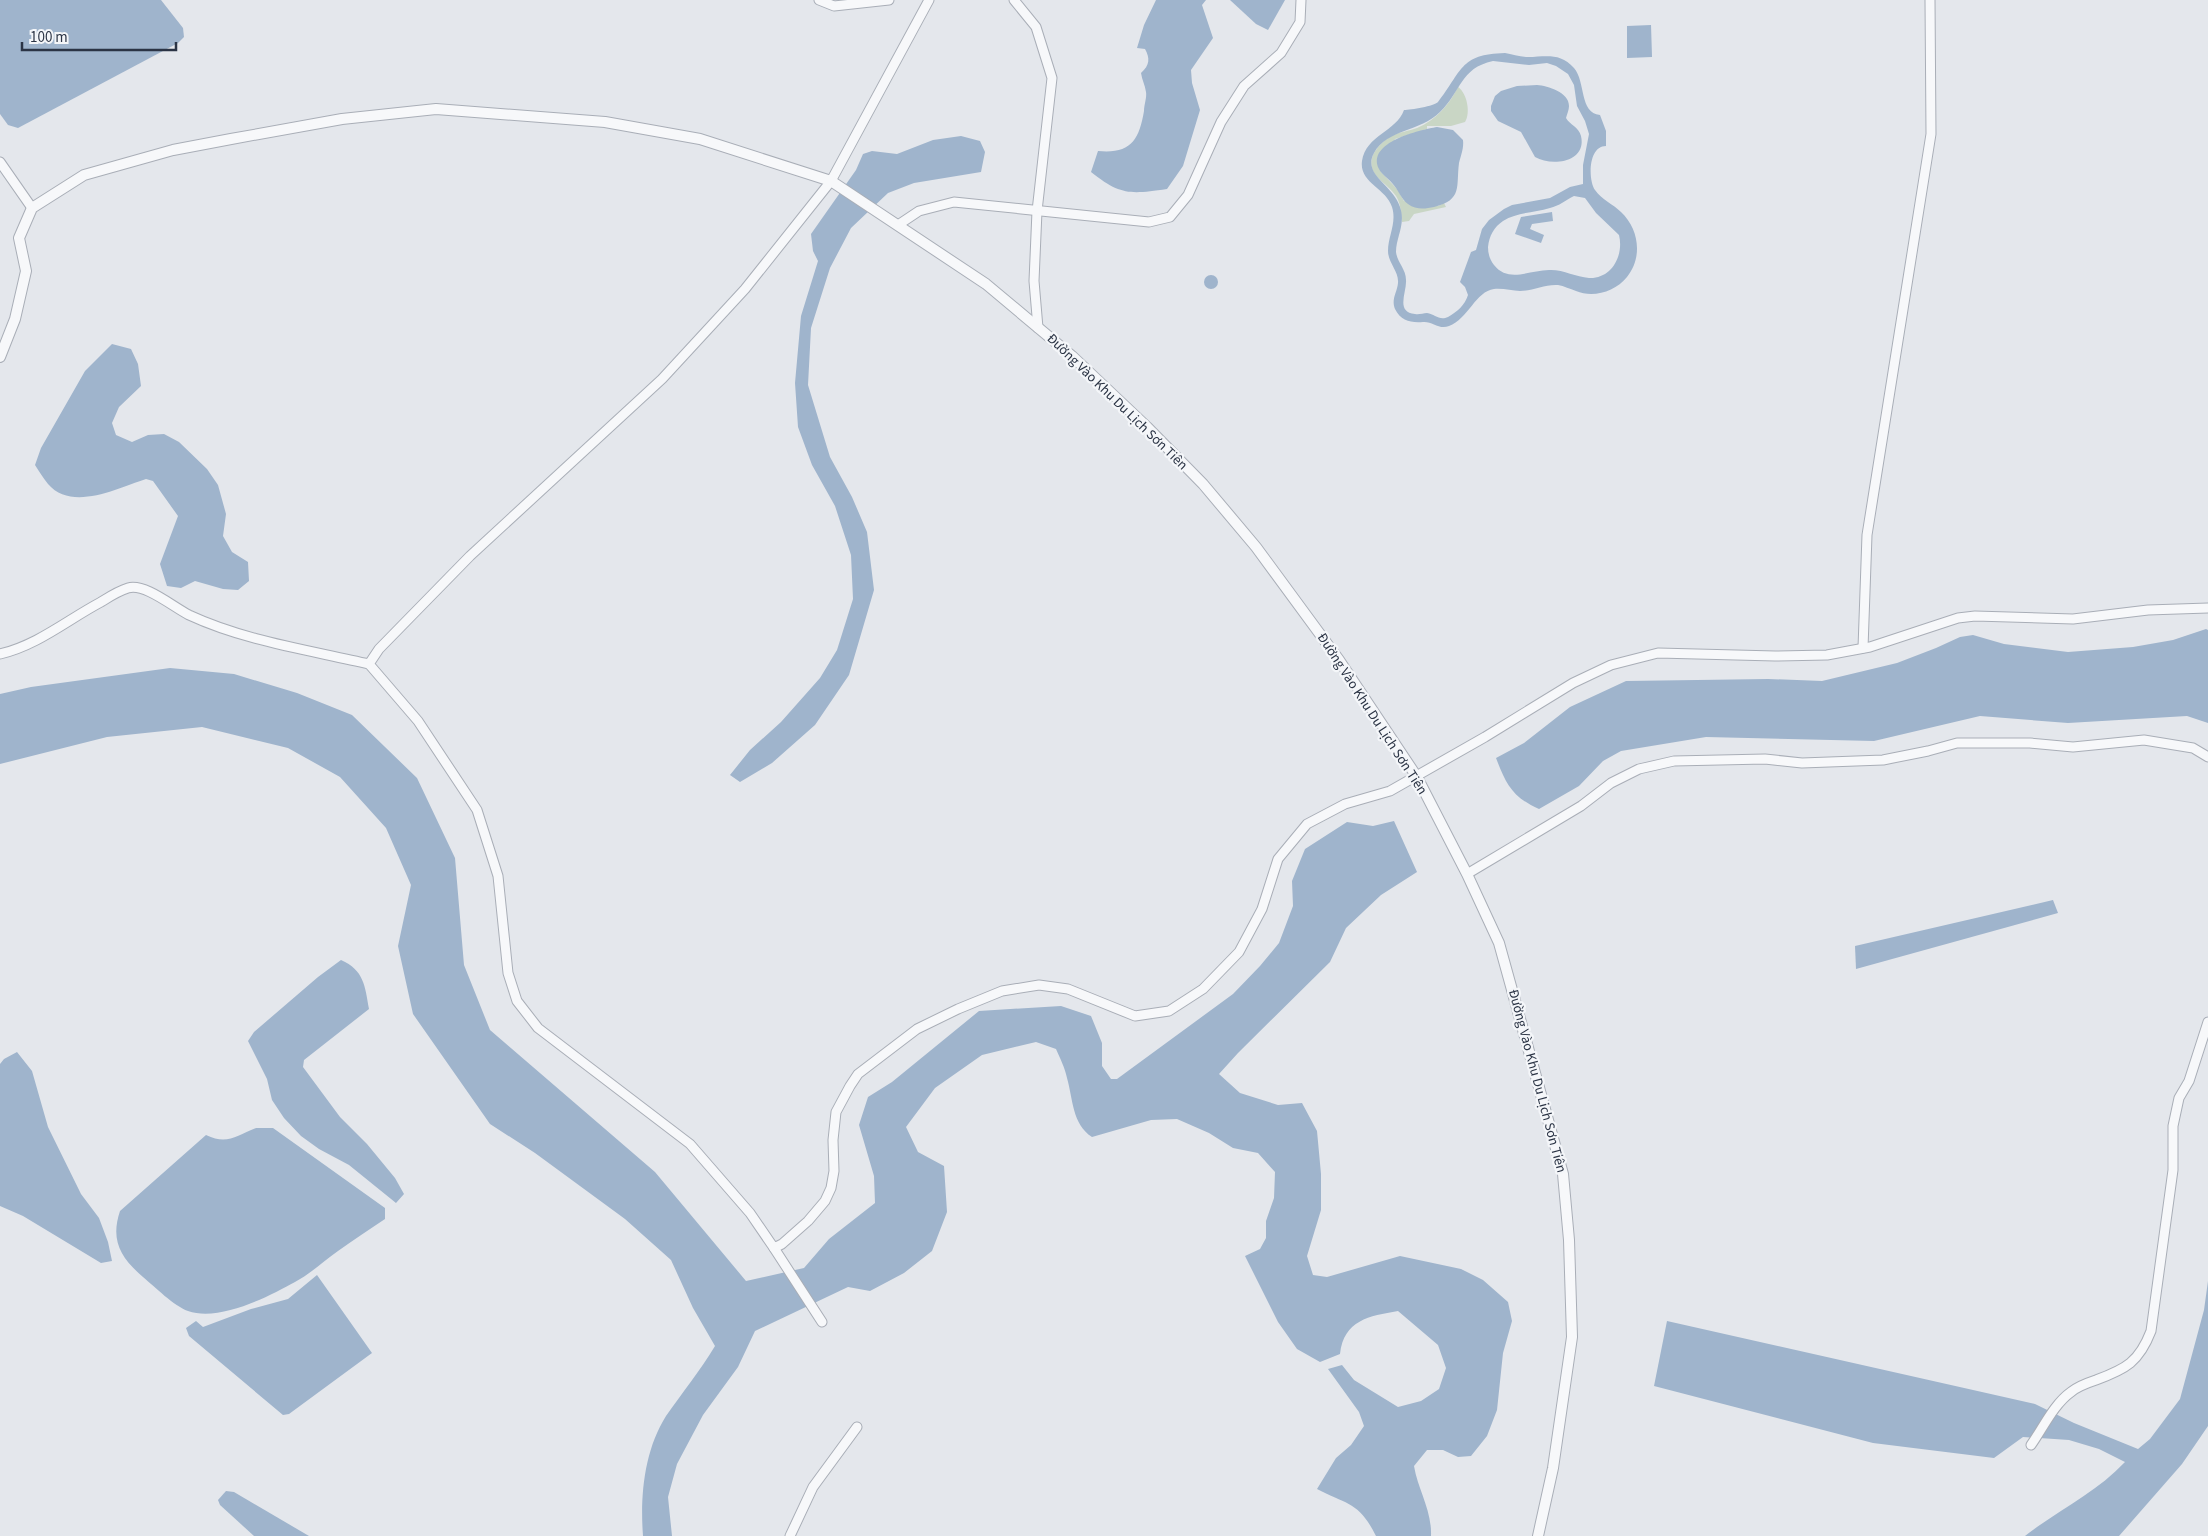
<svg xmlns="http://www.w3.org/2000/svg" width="2208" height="1536" font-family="'Source Sans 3',sans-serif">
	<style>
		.green { fill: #c9d6c5 }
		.water { fill: #9fb4cc; fill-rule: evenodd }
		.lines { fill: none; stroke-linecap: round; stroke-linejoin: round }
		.minor-casing { stroke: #a9aeb7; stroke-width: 11 }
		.tertiary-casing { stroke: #a9aeb7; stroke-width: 12 }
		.minor { stroke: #f7f8fa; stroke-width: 9 }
		.tertiary { stroke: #f7f8fa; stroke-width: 10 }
		.labels { text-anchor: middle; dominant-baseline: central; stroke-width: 4.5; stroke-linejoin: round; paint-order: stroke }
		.street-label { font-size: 14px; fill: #2b3445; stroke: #f4f6f9 }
	</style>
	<rect width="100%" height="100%" fill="#e4e7ec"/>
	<path class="green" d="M1458 87C1467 93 1471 113 1465 122L1451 126H1427V129L1395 139 1381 172 1397 189 1404 201 1438 206 1444 203 1446 207 1414 214 1409 221 1402 222C1401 213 1401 204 1396 196 1387 182 1365 175 1373 155 1377 147 1384 140 1391 136 1399 132 1409 131 1417 128 1436 120 1449 105 1458 87Z"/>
	<g class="water">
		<path d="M0 0H161L183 28 184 37 178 43 18 128 8 125 0 114Z"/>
		<path d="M1156 0H1206L1202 5 1213 38 1191 70 1192 83 1200 110 1183 166 1167 189C1131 194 1121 196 1091 172L1098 151C1130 154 1139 141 1144 111 1144 105 1147 97 1146 92 1145 85 1142 80 1141 73 1150 65 1150 58 1145 49L1137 48 1144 25Z"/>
		<path d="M1230 0H1285L1268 30 1256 24Z"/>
		<path d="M1651 25 1652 57 1627 58V26Z"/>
		<path d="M1505 53C1512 54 1520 57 1528 57 1545 57 1560 52 1574 68 1586 82 1579 113 1600 115L1606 131V146C1588 146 1588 180 1595 190 1602 200 1613 204 1621 212 1639 229 1643 257 1627 277 1615 292 1593 298 1576 291 1570 289 1564 286 1558 285 1545 284 1533 291 1520 291 1512 291 1503 288 1494 289 1476 291 1468 319 1449 326 1439 330 1432 321 1423 322 1411 323 1401 321 1395 309 1391 299 1397 293 1398 283 1399 271 1388 263 1388 251 1388 236 1397 223 1392 207 1386 188 1359 183 1362 161 1366 135 1396 132 1404 110 1411 110 1434 106 1438 102 1462 72 1459 54 1505 53ZM1493 61 1529 65 1547 63 1556 66 1568 74 1574 85 1577 106 1585 121 1589 134 1583 165V184L1570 187 1550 198 1512 205 1504 209 1489 220 1482 229 1476 250 1471 252 1460 282 1465 287 1468 295C1465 305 1457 312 1448 317 1439 321 1435 314 1427 313 1423 313 1419 315 1415 314 1395 312 1407 292 1406 280 1406 269 1397 262 1396 252 1396 237 1406 224 1400 207 1393 184 1362 175 1374 153 1387 129 1420 132 1440 112 1461 92 1460 68 1493 61ZM1574 196 1585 198 1596 213 1619 235C1624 255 1612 279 1589 278 1576 277 1564 270 1551 270 1531 269 1509 284 1494 265 1490 260 1488 254 1488 247 1489 236 1494 227 1503 221 1517 212 1534 213 1550 208 1559 206 1566 200 1574 196Z"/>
		<path d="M1537 85C1548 86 1569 92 1569 106 1569 110 1567 114 1566 118 1570 125 1579 127 1581 136 1587 162 1552 167 1535 157L1521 132 1498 121 1491 111V106L1495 96 1501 91 1517 86Z"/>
		<path d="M1437 127 1453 130 1463 140C1464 148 1461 155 1459 163 1456 186 1463 200 1434 207 1425 209 1416 210 1408 204 1401 199 1398 189 1392 183 1388 178 1381 174 1379 169 1366 142 1420 130 1437 127Z"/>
		<path d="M961 136 980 141 985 152 981 172 914 183 888 193 851 228 830 268 811 328 808 385 830 457 852 497 867 532 874 590 849 675 815 725 772 763 740 782 730 775 750 750 781 722 820 678 837 650 853 599 851 555 835 506 812 465 798 427 795 383 801 316 818 261 813 251 811 234 856 170 863 154 872 151 897 154 933 140Z"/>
		<path d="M1552 212 1553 221 1532 224 1530 229 1544 235 1541 243 1515 234 1521 217Z"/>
		<circle cx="1211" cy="282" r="7"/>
		<path d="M112 344 131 349 138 364 141 386 119 407 112 423 116 435 132 442 148 435 164 434 179 442 207 469 218 485 226 514 223 536 232 552 248 562 249 581 238 590 223 589 195 581 181 588 167 586 160 564 178 516 153 481 146 479C118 488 72 512 48 484 43 478 39 471 35 465L41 448 85 371Z"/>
		<path d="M2206 629 2208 630V723L2187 716 2068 723 1980 716 1874 741 1706 737 1621 751 1603 761 1579 786 1539 809C1512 797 1506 784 1496 758L1524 743 1570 707 1626 681 1768 679 1822 681 1897 663 1936 648 1960 637 1973 635 2004 644 2068 652 2133 647 2173 640Z"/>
		<path d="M170 668 234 674 297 693 352 715 417 778 455 858 464 965 490 1030 655 1172 746 1281 804 1268 829 1239 875 1203 874 1176 859 1125 868 1097 892 1082 979 1011 1061 1006 1091 1016 1102 1043V1066L1111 1079H1117L1233 994 1260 966 1279 943 1293 906 1292 881 1305 849 1347 822 1373 826 1394 821 1417 872 1381 895 1346 928 1330 962 1238 1053 1219 1074 1240 1093 1278 1105 1302 1103 1317 1131 1321 1174V1210L1307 1256 1313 1275 1327 1277 1400 1256 1461 1269 1483 1280 1508 1302 1512 1321 1503 1353 1497 1410 1487 1436 1471 1456 1458 1457 1443 1450H1427L1414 1466C1418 1490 1432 1510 1431 1536H1376C1359 1502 1348 1505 1317 1489L1336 1458 1351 1445 1364 1426 1359 1412 1328 1369 1342 1365 1354 1380 1398 1407 1421 1401 1439 1389 1446 1368 1438 1345 1398 1311C1369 1316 1344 1320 1340 1354L1320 1362 1297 1349 1278 1322 1245 1256 1260 1249 1266 1238V1221L1274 1198 1275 1172 1258 1153 1233 1148 1209 1133 1177 1119 1151 1120 1092 1137C1072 1124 1073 1099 1067 1078 1065 1068 1060 1058 1056 1049L1036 1042 982 1055 935 1088 906 1127 918 1152 944 1166 947 1212 932 1251 904 1273 870 1291 848 1287 755 1331 738 1367 703 1415 677 1464 668 1497 672 1536H643C640 1496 644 1451 666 1416 682 1393 700 1371 715 1346L693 1308 671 1260 625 1219 535 1153 490 1124 413 1014 398 946 411 885 386 828 340 777 288 748 202 727 107 737 0 764V694L31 687Z"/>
		<path d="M2053 900 2058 913 1856 969 1855 946Z"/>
		<path d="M341 960C364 970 365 986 369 1009L304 1060 303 1067 340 1117 367 1144 395 1178 404 1194 396 1203 349 1165 319 1149 301 1136 284 1118 272 1100 267 1079 248 1041 254 1032 318 977Z"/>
		<path d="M17 1052 32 1071 48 1127 81 1194 99 1218 108 1242 112 1261 101 1263 23 1216 0 1206V1064L4 1059Z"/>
		<path d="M256 1128H273L385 1208V1219C369 1230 353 1240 338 1251 324 1261 310 1274 295 1282 268 1297 219 1322 188 1311 174 1306 155 1287 143 1277 121 1258 110 1241 120 1211L206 1135C227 1145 236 1136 256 1128Z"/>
		<path d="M317 1275 372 1353 289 1414 283 1415 189 1336 186 1328 196 1321 203 1327 251 1309 288 1299Z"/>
		<path d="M2208 1281V1426L2182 1464 2119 1536H2025C2058 1510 2096 1493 2125 1462L2099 1449 2069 1440 2023 1437 1994 1458 1873 1443 1654 1386 1667 1321 2035 1404 2074 1423 2138 1449 2150 1439 2180 1399 2204 1310Z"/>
		<path d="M226 1491 234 1492 309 1536H254L220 1505 218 1500Z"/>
	</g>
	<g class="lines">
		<g class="minor-casing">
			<g id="minor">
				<path d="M819 0 834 6 889 0"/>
				<path d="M929 0 831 181 745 289 662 379 470 556 379 649 369 664 418 721 477 810 498 876 508 973 517 1001 538 1028 690 1144 750 1213 774 1248 782 1244 808 1221 825 1201 831 1188 834 1171 833 1140 836 1112 850 1086 858 1074 917 1029 958 1009 1002 991 1039 985 1068 989 1135 1016 1169 1011 1203 989 1239 952 1262 909 1278 859 1307 824 1345 804 1390 791 1485 737 1573 683 1611 665 1658 653 1775 656 1827 655 1870 647 1958 618 1975 616 2073 619 2148 610 2208 608"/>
				<path d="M1014 0 1036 27 1052 78 1037 211 1034 281 1038 328"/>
				<path d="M0 162 32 208"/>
				<path d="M898 225 919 211 954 202 1149 222 1170 217 1188 195 1221 122 1244 86 1281 53 1300 22 1301 0"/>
				<path d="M1863 648 1867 535 1931 134 1930 0"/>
				<path d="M0 654C38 645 67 620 101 602 109 597 118 591 128 588 145 583 173 607 189 615 245 641 309 650 369 664"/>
				<path d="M1467 874 1581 806 1611 783 1639 769 1674 761 1765 759 1802 763 1883 760 1928 751 1957 743H2030L2073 747 2144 740 2193 748 2208 757"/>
				<path d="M774 1248 822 1322"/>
				<path d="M2031 1445C2043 1428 2054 1404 2071 1392 2078 1386 2087 1383 2096 1380 2126 1369 2139 1362 2151 1331L2173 1170V1126L2179 1098 2189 1081 2208 1022"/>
				<path d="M790 1536 813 1487 857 1427"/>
			</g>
		</g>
		<g class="tertiary-casing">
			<path id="tertiary" d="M0 357 15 319 26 271 19 238 32 208 84 175 173 150 231 139 342 119 436 109 605 122 700 139 831 181 986 284 1072 356 1147 427 1203 484 1256 547 1339 660 1417 777 1467 874 1499 943 1563 1174 1569 1240 1572 1337 1553 1468 1538 1536"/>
		</g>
		<use href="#minor" class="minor"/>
		<use href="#tertiary" class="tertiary"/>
	</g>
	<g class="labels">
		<g class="street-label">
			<text transform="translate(1117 402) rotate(44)">Đường Vào Khu Du Lịch Sơn Tiên</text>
			<text transform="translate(1372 714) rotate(57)">Đường Vào Khu Du Lịch Sơn Tiên</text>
			<text transform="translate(1537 1081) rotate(75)">Đường Vào Khu Du Lịch Sơn Tiên</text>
		</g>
	</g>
	<path d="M22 42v8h154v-8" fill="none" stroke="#2b3445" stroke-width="2.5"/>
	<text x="30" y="42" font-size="15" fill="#2b3445" stroke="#f4f6f9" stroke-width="4" paint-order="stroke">100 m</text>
</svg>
